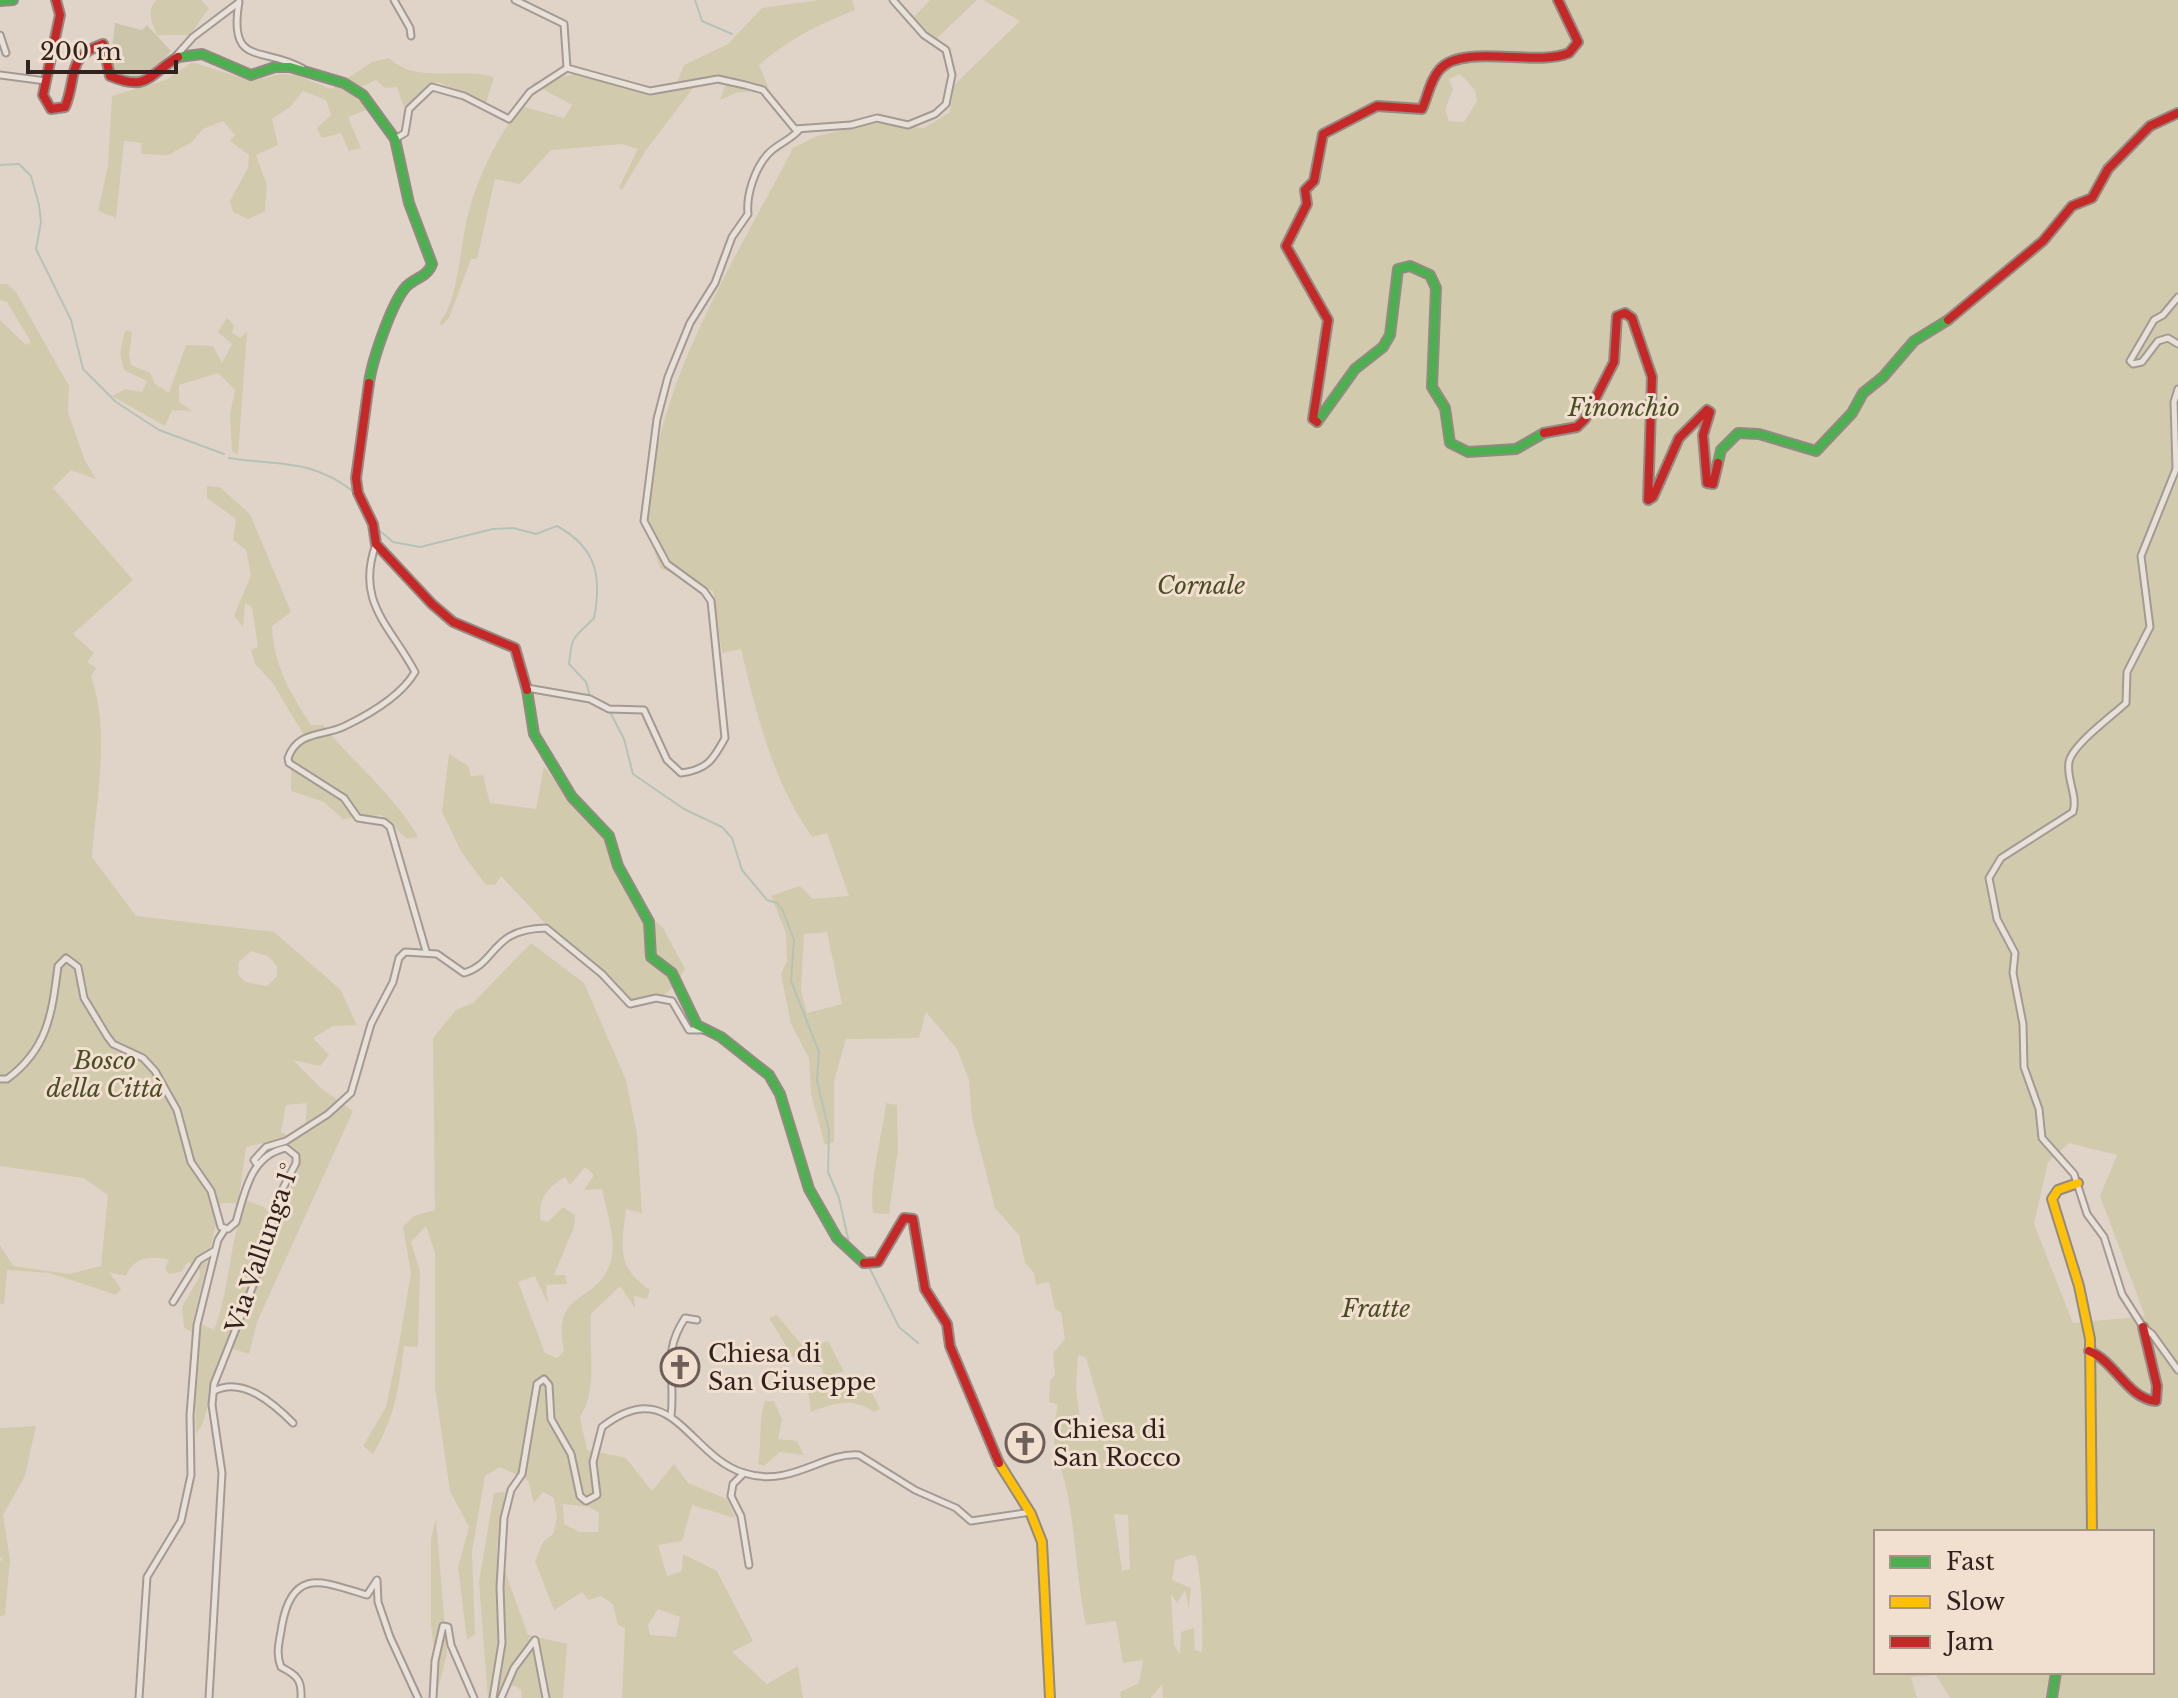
<svg xmlns="http://www.w3.org/2000/svg" width="2178" height="1698" font-family="'Libre Baskerville',serif">
	<style>
		.green { fill: #d2caac; fill-rule: evenodd }
		.cemetery { fill: #ccc5ac }
		.lines { fill: none; stroke-linecap: round; stroke-linejoin: round }
		.stream { stroke: #b5c3b7; stroke-width: 2 }
		.street-casing { stroke: #a59a93; stroke-width: 9 }
		.fast-casing { stroke: #948a83; stroke-width: 12 }
		.slow-casing { stroke: #948a83; stroke-width: 12 }
		.jam-casing { stroke: #948a83; stroke-width: 12 }
		.street { stroke: #e8e1da; stroke-width: 5 }
		.fast { stroke: #4caf50; stroke-width: 8 }
		.slow { stroke: #ffc107; stroke-width: 8 }
		.jam { stroke: #c62828; stroke-width: 8 }
		.labels { text-anchor: middle; dominant-baseline: central; stroke-width: 6; stroke-linejoin: round; paint-order: stroke }
		.park-label { font-size: 24px; font-style: italic; fill: #4a4c25; stroke: #f1e0cf }
		.street-label { font-size: 24px; fill: #31221d; stroke: #f1e0cf }
		.poi-label { font-size: 24px; fill: #31221d; stroke: #f1e0cf; text-anchor: start }
	</style>
	<rect width="100%" height="100%" fill="#e0d4c9"/>
	<g class="green">
		<path d="M156 0H201L209 8 190 35H157C152 23 146 11 156 0Z"/>
		<path d="M820 0H852L855 10C819 24 787 40 759 65L769 89 736 93 720 100 728 78 697 83 646 150 622 190 619 187 638 149 622 144 551 150 520 184 495 179 477 259H471L449 318 442 325 439 323C459 302 460 241 469 211 480 172 497 138 521 106L564 118 572 105 532 83 580 73 652 93 675 88 684 65 728 44 762 8Z"/>
		<path d="M930 0H977L935 40 914 17Z"/>
		<path d="M983 0H2178V1698H1950L1936 1675 1911 1677 1917 1698H1163L1162 1684 1151 1698H1121L1120 1692 1139 1683 1143 1660 1123 1663 1116 1621 1086 1625C1076 1578 1076 1529 1065 1483 1056 1448 1049 1442 1058 1405L1049 1402 1050 1381 1055 1375 1053 1353 1065 1339 1061 1312 1055 1309 1049 1282 1036 1285 1034 1273 1025 1263 1019 1235 995 1208 972 1118 969 1080 957 1049 926 1012 919 1038 846 1039 834 1081V1142L825 1145 811 1094 809 1058 791 1024 781 974 787 961 786 933 771 896 800 886 813 899 849 896 827 833 812 837C772 780 757 716 741 649L722 653 713 591 660 568C656 554 647 536 648 521 651 388 734 263 793 148L817 136 874 123 924 128 950 112 954 85 1020 21ZM1460 74 1475 90 1477 101 1464 122 1449 121 1445 110 1453 89 1449 79ZM827 932 842 1004 807 1013 801 991 804 934ZM2069 1143 2117 1155 2100 1196 2145 1316 2073 1323 2034 1224 2048 1162ZM1078 1355 1086 1358 1106 1427 1091 1431 1081 1427 1076 1388ZM1114 1514 1128 1515 1130 1569 1122 1571ZM1876 1532H2152V1672H1876ZM1190 1555 1196 1556C1202 1581 1203 1624 1202 1652L1195 1650 1194 1628 1181 1632 1180 1654 1174 1645 1171 1594 1177 1603 1185 1590 1189 1609 1191 1588 1172 1580 1175 1561Z"/>
		<path d="M389 58C417 85 460 66 494 77L486 103 438 82 404 107 397 87 385 88 376 80 349 92 369 109 348 117 361 148 349 151 341 133 322 138 317 128 331 115 326 100 303 91 290 107 272 119 278 145 256 155 267 185 265 211 248 219 233 212 230 201 248 168 249 155 230 141 235 135 223 121 203 129 192 142 168 155 141 154 142 143 124 141 116 218 98 211 108 166 112 96 166 80 192 62 252 81 280 74 296 75 331 89 372 62Z"/>
		<path d="M0 284H7L16 292 69 386 68 412 85 461 96 479 71 470 53 488 133 580 73 634 94 653 87 662 96 668 91 677C111 732 96 799 92 857L136 916 274 932 340 989 357 1025 333 1026 313 1038 329 1055 320 1066 293 1060 321 1088 353 1111 257 1322 249 1354 227 1347 202 1425 196 1434 193 1333 184 1327 182 1307 200 1276 199 1268 188 1262 181 1272 168 1274 165 1268 169 1260C152 1255 133 1257 126 1276L109 1272 121 1289 116 1295 50 1273 7 1270 4 1305 0 1303V1245L13 1266 69 1274 101 1266 108 1195 83 1178 0 1166V320L26 345 31 342 7 302 0 300ZM251 951 268 956 277 966V976L267 986 245 982 238 974 239 962ZM307 1103 305 1132 293 1139 281 1132 286 1105ZM273 1141 290 1145 300 1155C301 1175 285 1194 280 1214L269 1213 264 1207 239 1198 246 1147ZM221 1203 244 1204C229 1245 230 1289 214 1330L193 1321Z"/>
		<path d="M227 318 234 325 232 333 240 338 247 332 238 455 232 451 230 414 235 390 218 373 179 385V402L192 411 172 410 165 426 112 396 125 389 142 392 147 381 124 370 120 353 125 330 132 332 129 355 131 365 150 373 155 384 169 393 186 345 213 346 222 363 232 344 218 332Z"/>
		<path d="M207 486 220 487 250 514 291 612 272 626C273 664 291 694 311 725H323C353 763 394 794 418 837L407 839 381 815 343 819 324 802 291 791V757L305 737 272 682 255 664 251 650 258 647 252 607 245 603 243 627 234 616 251 575 246 550 233 540 236 519 207 498Z"/>
		<path d="M449 754 468 766 471 776 483 775 490 803 536 809 544 766 572 805 602 831 627 893 663 928 685 969C672 992 662 1000 635 1004L544 922 501 876 495 885H486L462 853 442 812Z"/>
		<path d="M531 943 584 983 626 1080 637 1134 642 1213 626 1209C622 1246 615 1266 650 1290L647 1299 634 1296 635 1308 620 1286 591 1314C588 1348 599 1388 580 1417L587 1450 626 1458 652 1491 674 1464 688 1483 727 1499 735 1518 692 1505 682 1541 658 1545 667 1576 682 1571 683 1554 717 1571 753 1641 732 1652 767 1684 798 1666 803 1698H622L625 1628 618 1625 613 1604 601 1596 588 1600 582 1592 554 1610 535 1561 543 1542 553 1534 557 1518 554 1498 543 1492 534 1503 528 1480 500 1467 485 1476 472 1552 475 1634 467 1640 458 1567 469 1527 450 1491 435 1388V1253L426 1226 411 1242 420 1271 418 1347 404 1346C399 1389 395 1416 373 1454L363 1446 386 1407 399 1344 411 1273 403 1227 414 1216 435 1210 433 1038 456 1010 473 1003ZM585 1167 594 1175 584 1190 602 1189C606 1211 618 1242 610 1264 595 1305 551 1289 564 1351L557 1358 545 1353 518 1282 535 1276 548 1304 546 1285 567 1284 565 1275H554L574 1227 575 1215 563 1207 548 1222 541 1220C537 1200 548 1187 565 1177L570 1185ZM563 1504 589 1507 599 1513 598 1532H580L564 1524ZM658 1609 680 1617 676 1637 650 1635 648 1625Z"/>
		<path d="M886 1103 897 1105 898 1149 889 1214 873 1213C869 1181 882 1138 886 1103Z"/>
		<path d="M777 1315 805 1349 828 1341 844 1372 834 1373 867 1383 880 1409 874 1412C853 1397 835 1403 811 1412L808 1391 826 1382 821 1367 814 1366 810 1358 793 1357 769 1318Z"/>
		<path d="M765 1401H774L782 1419 778 1439 797 1441 804 1455 780 1452 764 1466 758 1464C762 1443 758 1420 765 1401Z"/>
		<path d="M36 1426 25 1476 3 1515 10 1560 5 1615 0 1616V1561L3 1560 0 1557V1428Z"/>
		<path d="M505 1492 497 1549 528 1635 567 1644 563 1698H522L521 1690 515 1686H509L504 1698H488L479 1582 494 1493Z"/>
		<path d="M436 1518 447 1654 438 1689 431 1624V1539Z"/>
	</g>
	<path class="cemetery" d="M115 23 142 30 147 25 171 51C157 67 126 96 110 66Z"/>
	<g class="lines">
		<g class="stream">
			<path d="M695 0 702 21 732 34"/>
			<path d="M0 165 19 164 31 176 39 205 41 222 36 249 71 320 83 369 116 402 159 430 224 454"/>
			<path d="M229 458C279 466 310 458 354 492"/>
			<path d="M379 530 393 542 420 547 493 529 513 528 536 534 557 526C597 548 602 577 594 618 574 639 572 633 569 664L586 682 590 696"/>
			<path d="M610 712 624 739 633 774 684 809 722 827 732 838 742 870 767 900 777 903 783 911 794 940 791 981 819 1052 817 1081 829 1131 828 1172 839 1198 849 1243 862 1255"/>
			<path d="M869 1267 899 1327 918 1343"/>
		</g>
		<g class="street-casing">
			<g id="street">
				<path d="M394 0 410 28 411 36"/>
				<path d="M515 0 564 24 567 68 650 91 718 79 745 85 763 90 795 129 851 125 877 118 908 125 935 114 946 104 952 75 946 50 924 35 893 0"/>
				<path d="M239 2C228 67 262 46 302 68"/>
				<path d="M0 35 6 53"/>
				<path d="M176 56 193 37 238 3"/>
				<path d="M0 75 46 81"/>
				<path d="M395 139 405 133 409 109 432 87 464 96 509 119 530 92 567 68"/>
				<path d="M2178 297 2163 315 2154 320 2130 361 2133 364 2142 362 2158 341 2168 338 2178 344"/>
				<path d="M2178 389 2174 402 2176 469 2141 556 2150 627 2127 672 2126 703C2112 716 2072 745 2069 762 2066 779 2078 795 2073 812L2001 858 1989 878 1997 919 2015 953 2013 973 2023 1024 2024 1067 2039 1109 2042 1138 2074 1174 2087 1214 2104 1237 2122 1294 2143 1327 2152 1334 2178 1370"/>
				<path d="M376 544C355 602 390 625 415 672 401 696 370 714 345 726 323 737 298 730 288 758L289 763 344 798 358 818 384 822 390 827 426 951"/>
				<path d="M527 688 590 699 609 709 644 710 667 760 681 773C708 770 714 758 725 738L711 601 704 591 667 564 644 521 657 419 668 377 690 323 715 283 732 237 748 214C746 195 755 168 768 154 777 144 791 140 800 129"/>
				<path d="M0 1079H7C48 1049 52 1013 58 966L66 958 78 967 84 998 107 1036 113 1044 143 1058 155 1071 177 1110 191 1162 211 1191 221 1227 228 1229 236 1222C245 1191 251 1155 286 1148L296 1156V1163L282 1190 254 1283 214 1384 212 1405 222 1473 209 1698"/>
				<path d="M256 1163 254 1160 266 1147 286 1141 328 1114 351 1093 371 1024 393 982 399 958 405 952 437 954 464 973C498 963 490 929 546 928L602 974 630 1004 656 998 672 1001 689 1030H709"/>
				<path d="M173 1302 199 1260 214 1251"/>
				<path d="M214 1391C243 1376 274 1404 293 1423"/>
				<path d="M671 1416C676 1375 661 1354 685 1318L697 1320"/>
				<path d="M744 1473 733 1484 731 1496 741 1516 749 1565"/>
				<path d="M139 1698 147 1577 181 1521 191 1475 190 1415 197 1325 218 1240 225 1229"/>
				<path d="M301 1698C302 1680 297 1675 281 1667 275 1652 280 1640 282 1625 293 1565 325 1583 367 1595L377 1580 378 1602 390 1637 418 1698"/>
				<path d="M433 1698 435 1661 443 1626 448 1627 451 1645 474 1698"/>
				<path d="M493 1698 502 1643 500 1587 504 1518 511 1490 522 1474 537 1384 544 1379 549 1385 551 1419 571 1454 580 1496 586 1501 597 1495 593 1462 602 1427C672 1372 688 1456 744 1473 792 1488 822 1452 859 1455L915 1490 956 1508 971 1521 1031 1512"/>
				<path d="M501 1698 514 1668 535 1640 546 1698"/>
			</g>
		</g>
		<g class="fast-casing">
			<g id="fast">
				<path d="M0 1 13 0"/>
				<path d="M178 57 202 54 251 75 275 67H290L344 83 363 95 395 139 409 203 432 264C427 278 413 278 405 288 391 305 372 361 369 383"/>
				<path d="M1317 422 1355 369 1383 347 1390 335 1398 269 1410 266 1430 275 1436 288 1432 387 1445 408 1450 443 1468 452 1516 449 1544 433"/>
				<path d="M1718 463 1721 450 1738 433 1759 434 1816 451 1852 413 1863 393 1883 377 1914 341 1948 320"/>
				<path d="M527 690 534 734 572 797 609 836 618 866 649 922 651 957 672 973 697 1025 721 1037 769 1075 780 1094 809 1189 837 1238 864 1263"/>
				<path d="M2052 1698 2056 1672"/>
			</g>
		</g>
		<g class="slow-casing">
			<g id="slow">
				<path d="M2078 1183 2058 1190 2052 1199 2079 1286 2090 1339 2092 1532"/>
				<path d="M999 1463 1031 1514 1042 1542 1050 1698"/>
			</g>
		</g>
		<g class="jam-casing">
			<g id="jam">
				<path d="M56 0 60 15 43 95 51 109 65 107C78 76 65 57 103 44L110 76C148 92 148 75 178 57"/>
				<path d="M1948 320 2043 241 2072 206 2092 198 2108 169 2150 126 2178 113"/>
				<path d="M369 383 356 478 358 493 373 524 376 544 432 604 453 622 515 648 527 690"/>
				<path d="M1317 422 1313 419 1328 320 1286 246 1307 204 1305 190 1314 181 1323 134 1377 106 1422 109C1428 96 1430 80 1440 69 1464 43 1535 67 1569 53L1578 42 1558 0"/>
				<path d="M1544 433 1577 427 1585 419 1614 362 1617 316 1625 313 1632 318 1652 377 1648 500 1653 497 1679 438 1707 410 1710 412 1703 435 1707 483 1713 484 1718 463"/>
				<path d="M864 1263 878 1262 904 1218 913 1219 925 1289 947 1324 950 1346 999 1463"/>
				<path d="M2089 1351C2115 1361 2128 1399 2156 1401L2157 1386 2143 1327"/>
			</g>
		</g>
		<use href="#street" class="street"/>
		<use href="#fast" class="fast"/>
		<use href="#slow" class="slow"/>
		<use href="#jam" class="jam"/>
	</g>
	<defs>
		<g id="church-ring" transform="scale(2)"><circle r="9.5" fill="#f1e0cf" stroke="#6e6059" stroke-width="1.5"/><path d="M-1.2-6h2.4v3.5h3.3v2.4h-3.3V6h-2.4V-.1h-3.3v-2.4h3.3Z" fill="#6e6059"/></g>
	</defs>
	<g fill-rule="evenodd">
		<use href="#church-ring" x="680" y="1367"/>
		<use href="#church-ring" x="1025" y="1443"/>
	</g>
	<g class="labels">
		<g class="park-label">
			<text x="1624" y="407">Finonchio</text>
			<text x="1201" y="585">Cornale</text>
			<text x="105" y="1060">Bosco<tspan x="105" dy="28">della Città</tspan></text>
			<text x="1376" y="1308">Fratte</text>
		</g>
		<g class="street-label">
			<text transform="translate(262 1248) rotate(-71)">Via Vallunga 1°</text>
		</g>
		<g class="poi-label">
			<text x="708" y="1353">Chiesa di<tspan x="708" dy="28">San Giuseppe</tspan></text>
			<text x="1053" y="1429">Chiesa di<tspan x="1053" dy="28">San Rocco</tspan></text>
		</g>
	</g>
	<rect x="1874" y="1530" width="280" height="144" fill="#f1e0cf" stroke="#a49488" stroke-width="2"/>
	<rect x="1890" y="1556" width="40" height="12" fill="#4caf50" stroke="#a49488" stroke-width="2"/>
	<text x="1946" y="1570" font-size="24" fill="#31221d">Fast</text>
	<rect x="1890" y="1596" width="40" height="12" fill="#ffc107" stroke="#a49488" stroke-width="2"/>
	<text x="1946" y="1610" font-size="24" fill="#31221d">Slow</text>
	<rect x="1890" y="1636" width="40" height="12" fill="#c62828" stroke="#a49488" stroke-width="2"/>
	<text x="1946" y="1650" font-size="24" fill="#31221d">Jam</text>
	<path d="M28 60v12h148v-12" fill="none" stroke="#31221d" stroke-width="4"/>
	<text x="40" y="60" font-size="24" fill="#31221d" stroke="#f1e0cf" stroke-width="6" paint-order="stroke">200 m</text>
</svg>
